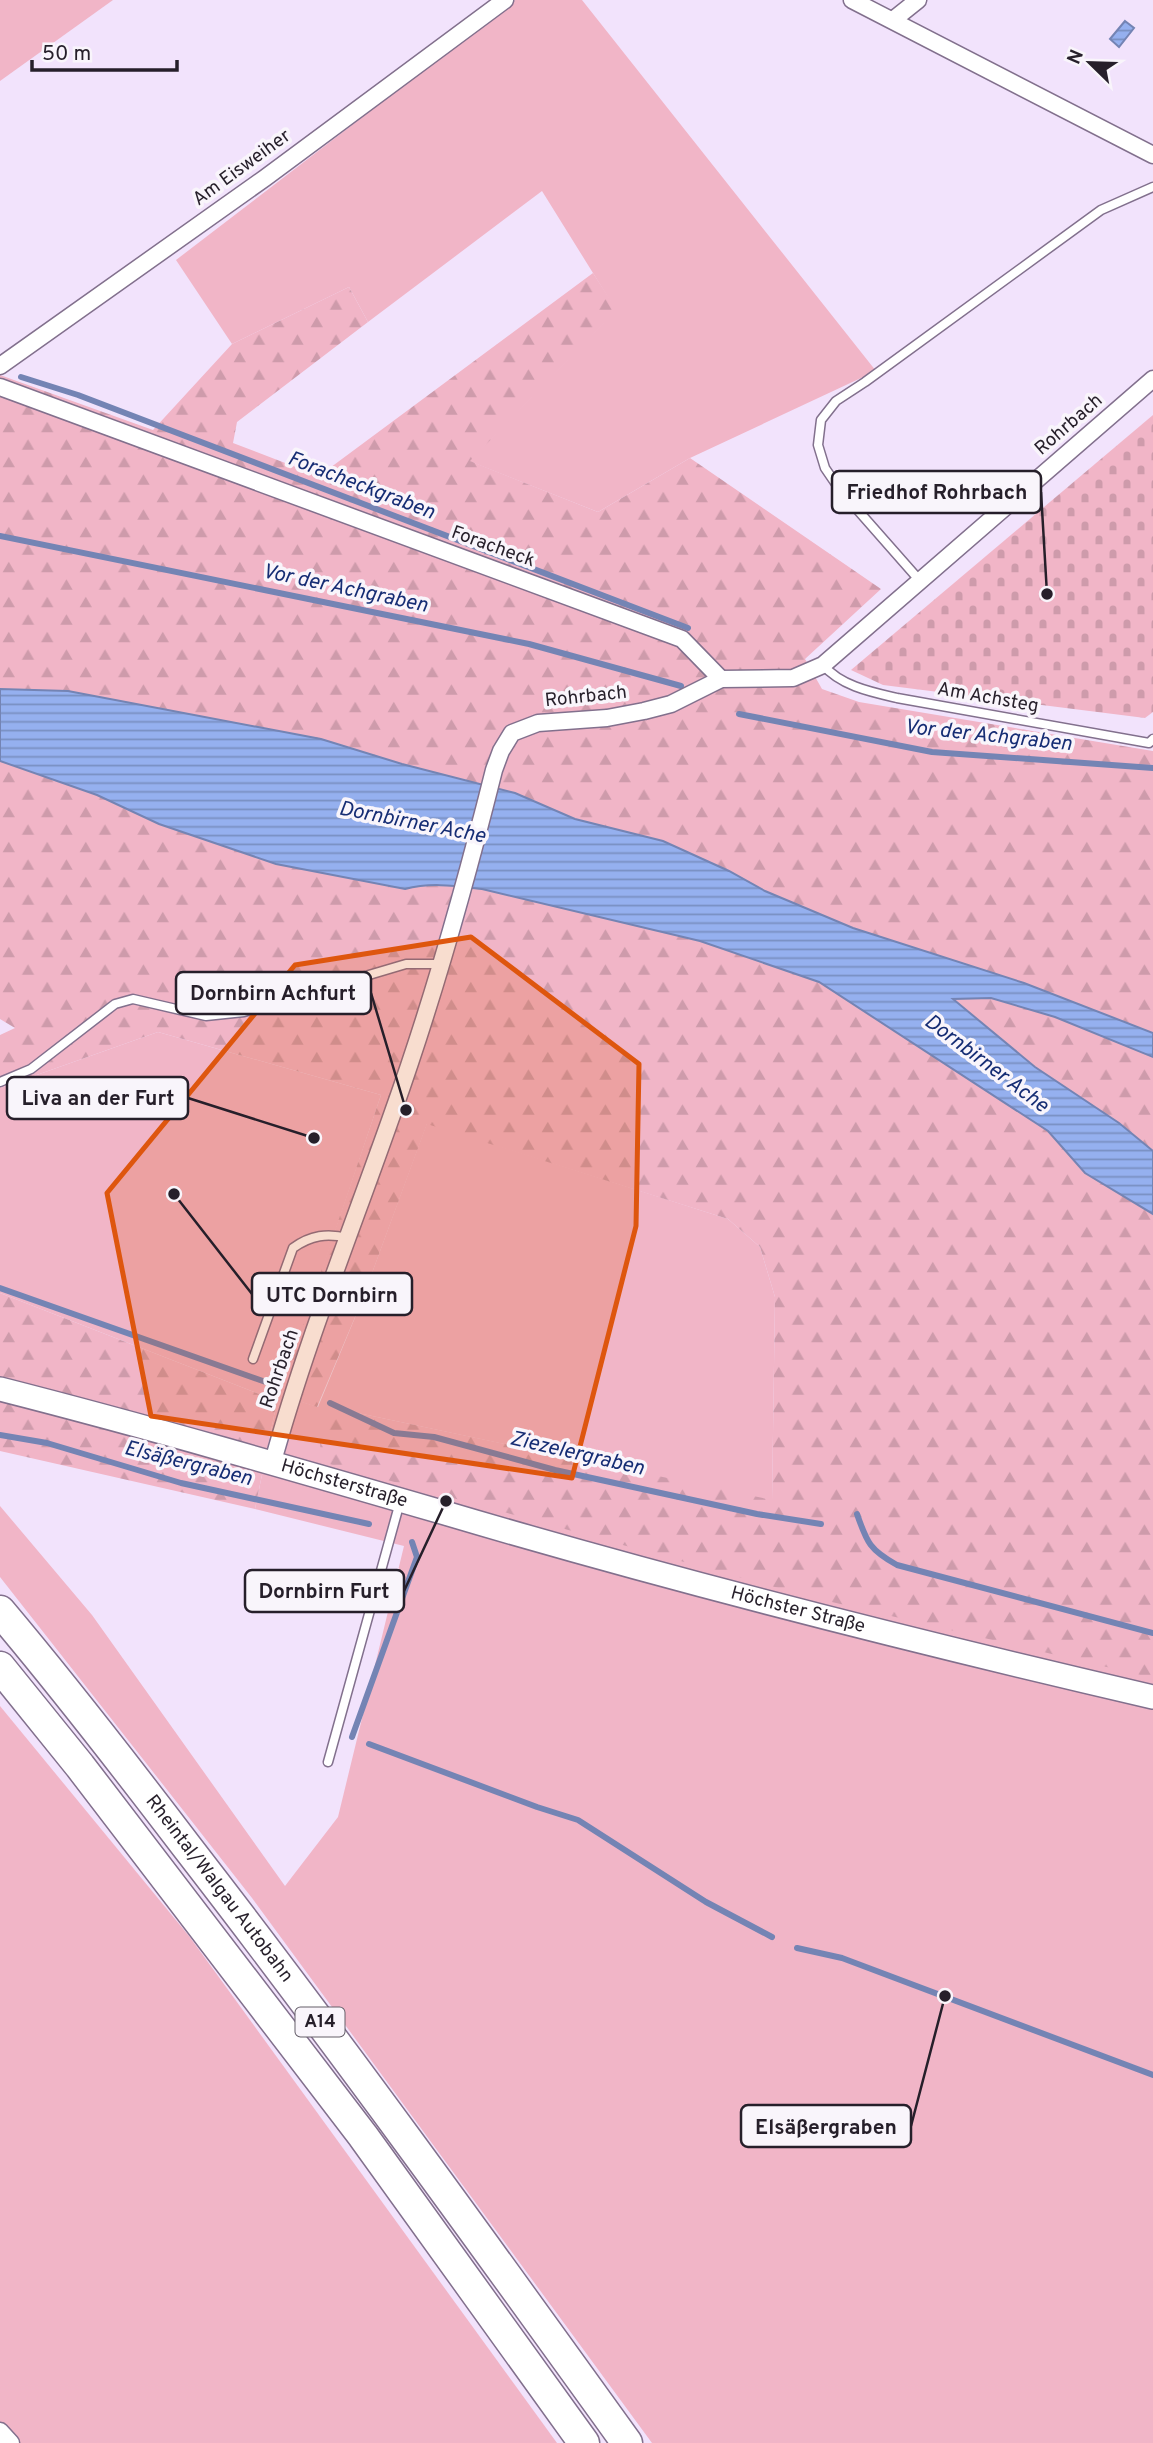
<svg xmlns="http://www.w3.org/2000/svg" width="1153" height="2443" font-family="Overpass,sans-serif">
	<style>
		.grass { fill: #f1b5c7 }
		.forest { fill: url(#forest-firs) }
		.cemetery { fill: url(#cemetery-stones) }
		.water { fill: url(#water-rules); stroke: #7484b4; stroke-width: 2 }
		.lines { fill: none; stroke-linecap: round; stroke-linejoin: round }
		.stream { stroke: #7484b4; stroke-width: 6 }
		.service-casing { stroke: #82708d; stroke-width: 11 }
		.minor-casing { stroke: #82708d; stroke-width: 19 }
		.secondary-casing { stroke: #82708d; stroke-width: 26 }
		.motorway-casing { stroke: #82708d; stroke-width: 33 }
		.service { stroke: #fff; stroke-width: 8 }
		.minor { stroke: #fff; stroke-width: 16 }
		.secondary { stroke: #fff; stroke-width: 23 }
		.motorway { stroke: #fff; stroke-width: 30 }
		.marked { fill: #de560e; fill-opacity: 0.2; stroke: #de560e; stroke-width: 5; stroke-linejoin: round }
		.labels { text-anchor: middle; dominant-baseline: central; stroke-width: 7; stroke-linejoin: round; paint-order: stroke }
		.shield { fill: #f9f5fb; stroke: #655f69; stroke-width: 2 }
		.shield-label { font-size: 18px; font-weight: bold; fill: #261f2a }
		.street-label { font-size: 19px; fill: #261f2a; stroke: #f9f5fb }
		.water-label { font-size: 21px; font-style: italic; fill: #162d74; stroke: #f9f5fb }
		.leader { fill: none; stroke: #261f2a; stroke-width: 2.5 }
		.callout-dot { fill: #261f2a; stroke: #f9f5fb; stroke-width: 2.5 }
		.callout { fill: #f9f5fb; stroke: #261f2a; stroke-width: 2.5 }
		.callout-label { font-size: 21px; text-anchor: middle; font-weight: bold; fill: #261f2a }
	</style>
	<defs>
		<pattern id="forest-firs" width="22" height="20" patternUnits="userSpaceOnUse" patternTransform="scale(1.75)"><rect width="22" height="20" fill="#f1b5c7"/><path d="M5 1l3.5 6h-7zM16 11l3.5 6h-7z" fill="#ce9bab"/></pattern>
		<pattern id="cemetery-stones" width="16" height="16" patternUnits="userSpaceOnUse" patternTransform="scale(1.75)"><rect width="16" height="16" fill="#f1b5c7"/><path d="M2 7V4a2 2 0 0 1 4 0v3zM10 15v-3a2 2 0 0 1 4 0v3z" fill="#ce9bab"/></pattern>
		<pattern id="water-rules" width="6" height="5" patternUnits="userSpaceOnUse" patternTransform="scale(1.75)"><rect width="6" height="5" fill="#95b0ef"/><path d="M0 2.5h6" fill="none" stroke="#798fc2"/></pattern>
	</defs>
	<rect width="100%" height="100%" fill="#f2e3fc"/>
	<g class="grass">
		<path d="M0 0H113L0 81Z"/>
		<path d="M515 0H582L876 371 690 458 598 512 469 461 616 310 542 191 368 322 349 287 232 344 176 260Z"/>
		<path d="M158 1032 381 1095 280 1395 318 1407 361 1303 427 1123 728 1219 760 1247 775 1297 772 1501 339 1409 1153 1662V2443H652L252 1898 0 1577V1506L92 1615 285 1886 338 1817 404 1546 255 1509 277 1401 0 1293V1088Z"/>
		<path d="M0 1706 189 1936 557 2443H0Z"/>
	</g>
	<g class="forest">
		<path d="M593 273 617 310 470 461 598 512 690 458 881 589 805 659 822 689 859 702 1153 751V1033L1024 983 853 928 765 891 729 871 663 842 575 819 515 793 241 724 155 708 0 689V375L153 430 232 344 349 287 368 322 237 422 233 443 319 476Z"/>
		<path d="M0 761 97 795 159 824 276 864 405 889C431 882 455 886 482 889L700 941 819 982 1048 1131 1085 1173 1153 1214V1678L815 1598 322 1462 317 1416 339 1409 772 1500 775 1297 760 1247 728 1219 427 1124 361 1303 317 1407 279 1395 381 1095 158 1032 0 1088V1035L15 1028 0 1019Z"/>
		<path d="M991 998 1055 1017 1153 1057V1151L1119 1123 1035 1067 952 999Z"/>
		<path d="M0 1293 277 1401 255 1509 0 1451Z"/>
	</g>
	<path class="cemetery" d="M1153 415V712L1145 718 883 685 851 670Z"/>
	<g class="water">
		<path d="M1125 21 1134 28 1119 47 1110 39Z"/>
		<path d="M0 689 68 691 321 739 402 764 515 793 575 819 663 841 729 871 765 891 853 928 1024 983 1153 1033V1057L1055 1017 991 998 953 999 1035 1067 1119 1123 1153 1151V1214L1085 1173 1048 1131 819 982 700 941 482 889C456 886 431 882 405 889L276 864 159 824 97 795 0 761Z"/>
	</g>
	<g class="lines">
		<g class="stream">
			<path d="M21 377 78 395 688 628"/>
			<path d="M0 536 529 644 681 686"/>
			<path d="M739 714 932 752 1153 768"/>
			<path d="M0 1288 277 1386"/>
			<path d="M330 1403 394 1433 434 1437 555 1470 757 1514 821 1524"/>
			<path d="M0 1435 47 1443 181 1483 369 1524"/>
			<path d="M857 1514C867 1543 870 1550 897 1565L1153 1633"/>
			<path d="M352 1737 417 1557 412 1542"/>
			<path d="M369 1744 537 1807 578 1820 706 1902 772 1937"/>
			<path d="M797 1948 842 1958 1153 2075"/>
		</g>
		<g class="service-casing">
			<g id="service">
				<path d="M921 582 840 490 825 468 818 445 821 420 836 401 865 382 1101 210 1153 187"/>
				<path d="M823 665C841 686 871 692 897 698L1149 743 1153 739"/>
				<path d="M0 1082 31 1069 115 1004 133 999 206 1016 244 1012 406 964H442"/>
				<path d="M253 1359 293 1248C311 1235 327 1233 348 1238"/>
				<path d="M328 1762 400 1502"/>
			</g>
		</g>
		<g class="minor-casing">
			<g id="minor">
				<path d="M852 0 1153 155"/>
				<path d="M893 20 918 0"/>
				<path d="M0 366 265 178 505 0"/>
				<path d="M0 387 682 639 721 679"/>
				<path d="M272 1465C305 1345 352 1229 393 1112 433 1000 465 886 494 770L501 751 512 733 538 723 607 718 644 711 671 704 721 679 793 678 823 665 1153 379"/>
				<path d="M0 2431 11 2443"/>
			</g>
		</g>
		<g class="secondary-casing">
			<g id="secondary">
				<path id="s1" d="M0 1389C149 1427 297 1470 445 1513 678 1582 916 1642 1153 1697"/>
			</g>
		</g>
		<g class="motorway-casing">
			<g id="motorway">
				<path id="s2" d="M0 1611C65 1688 126 1767 187 1847 338 2042 483 2243 627 2443"/>
				<path d="M0 1667 80 1766 363 2136 584 2443"/>
			</g>
		</g>
		<use href="#service" class="service"/>
		<use href="#minor" class="minor"/>
		<use href="#secondary" class="secondary"/>
		<use href="#motorway" class="motorway"/>
	</g>
	<path class="marked" d="M471 937 639 1064 636 1226 572 1478 151 1416 107 1193 295 965Z"/>
	<g class="labels">
		<rect class="shield" x="295.5" y="2007.5" width="49" height="29" rx="5"/>
		<g class="shield-label">
			<text x="320" y="2022">A14</text>
		</g>
		<g class="street-label">
			<text transform="translate(242 168) rotate(-36)">Am Eisweiher</text>
			<text transform="translate(1069 425) rotate(-41)">Rohrbach</text>
			<text transform="translate(493 547) rotate(20)">Foracheck</text>
			<text transform="translate(586 697) rotate(-6)">Rohrbach</text>
			<text transform="translate(988 698) rotate(10)">Am Achsteg</text>
			<text transform="translate(280 1369) rotate(-71)">Rohrbach</text>
			<text stroke="none"><textPath href="#s1" startOffset="357">Höchsterstraße</textPath></text>
			<text stroke="none"><textPath href="#s1" startOffset="828">Höchster Straße</textPath></text>
			<text stroke="none"><textPath href="#s2" startOffset="354">Rheintal/Walgau Autobahn</textPath></text>
		</g>
		<g class="water-label">
			<text transform="translate(361 486) rotate(21)">Foracheckgraben</text>
			<text transform="translate(345 589) rotate(12)">Vor der Achgraben</text>
			<text transform="translate(988 736) rotate(6)">Vor der Achgraben</text>
			<text transform="translate(412 823) rotate(11)">Dornbirner Ache</text>
			<text transform="translate(986 1064) rotate(37)">Dornbirner Ache</text>
			<text transform="translate(577 1454) rotate(13)">Ziezelergraben</text>
			<text transform="translate(188 1464) rotate(14)">Elsäßergraben</text>
		</g>
	</g>
	<path class="leader" d="M1047 594L1041 492M406 1110L371 993M314 1138L188 1098M174 1194L252 1294M446 1501L404 1591M945 1996L911 2126"/>
	<g class="callout-dot">
		<circle cx="1047" cy="594" r="7"/>
		<circle cx="406" cy="1110" r="7"/>
		<circle cx="314" cy="1138" r="7"/>
		<circle cx="174" cy="1194" r="7"/>
		<circle cx="446" cy="1501" r="7"/>
		<circle cx="945" cy="1996" r="7"/>
	</g>
	<g class="callout">
		<rect x="832" y="471" width="209" height="42" rx="7"/>
		<rect x="176" y="972" width="195" height="42" rx="7"/>
		<rect x="7" y="1077" width="181" height="42" rx="7"/>
		<rect x="252" y="1273" width="160" height="42" rx="7"/>
		<rect x="245" y="1570" width="159" height="42" rx="7"/>
		<rect x="741" y="2105" width="170" height="42" rx="7"/>
	</g>
	<g class="callout-label">
		<text x="937" y="499">Friedhof Rohrbach</text>
		<text x="273" y="1000">Dornbirn Achfurt</text>
		<text x="98" y="1105">Liva an der Furt</text>
		<text x="332" y="1302">UTC Dornbirn</text>
		<text x="324" y="1598">Dornbirn Furt</text>
		<text x="826" y="2134">Elsäßergraben</text>
	</g>
	<g transform="translate(1090 63) rotate(293)" stroke="#f9f5fb" stroke-width="5" paint-order="stroke">
	<path d="M0-5L12 26L0 18L-12 26Z" fill="#261f2a"/>
	<text y="-10" font-size="19" font-weight="bold" text-anchor="middle" fill="#261f2a">N</text>
	</g>
	<path d="M32 60v10h145v-10" fill="none" stroke="#261f2a" stroke-width="3.5"/>
	<text x="42" y="60" font-size="21" fill="#261f2a" stroke="#f9f5fb" stroke-width="5" paint-order="stroke">50 m</text>
</svg>
